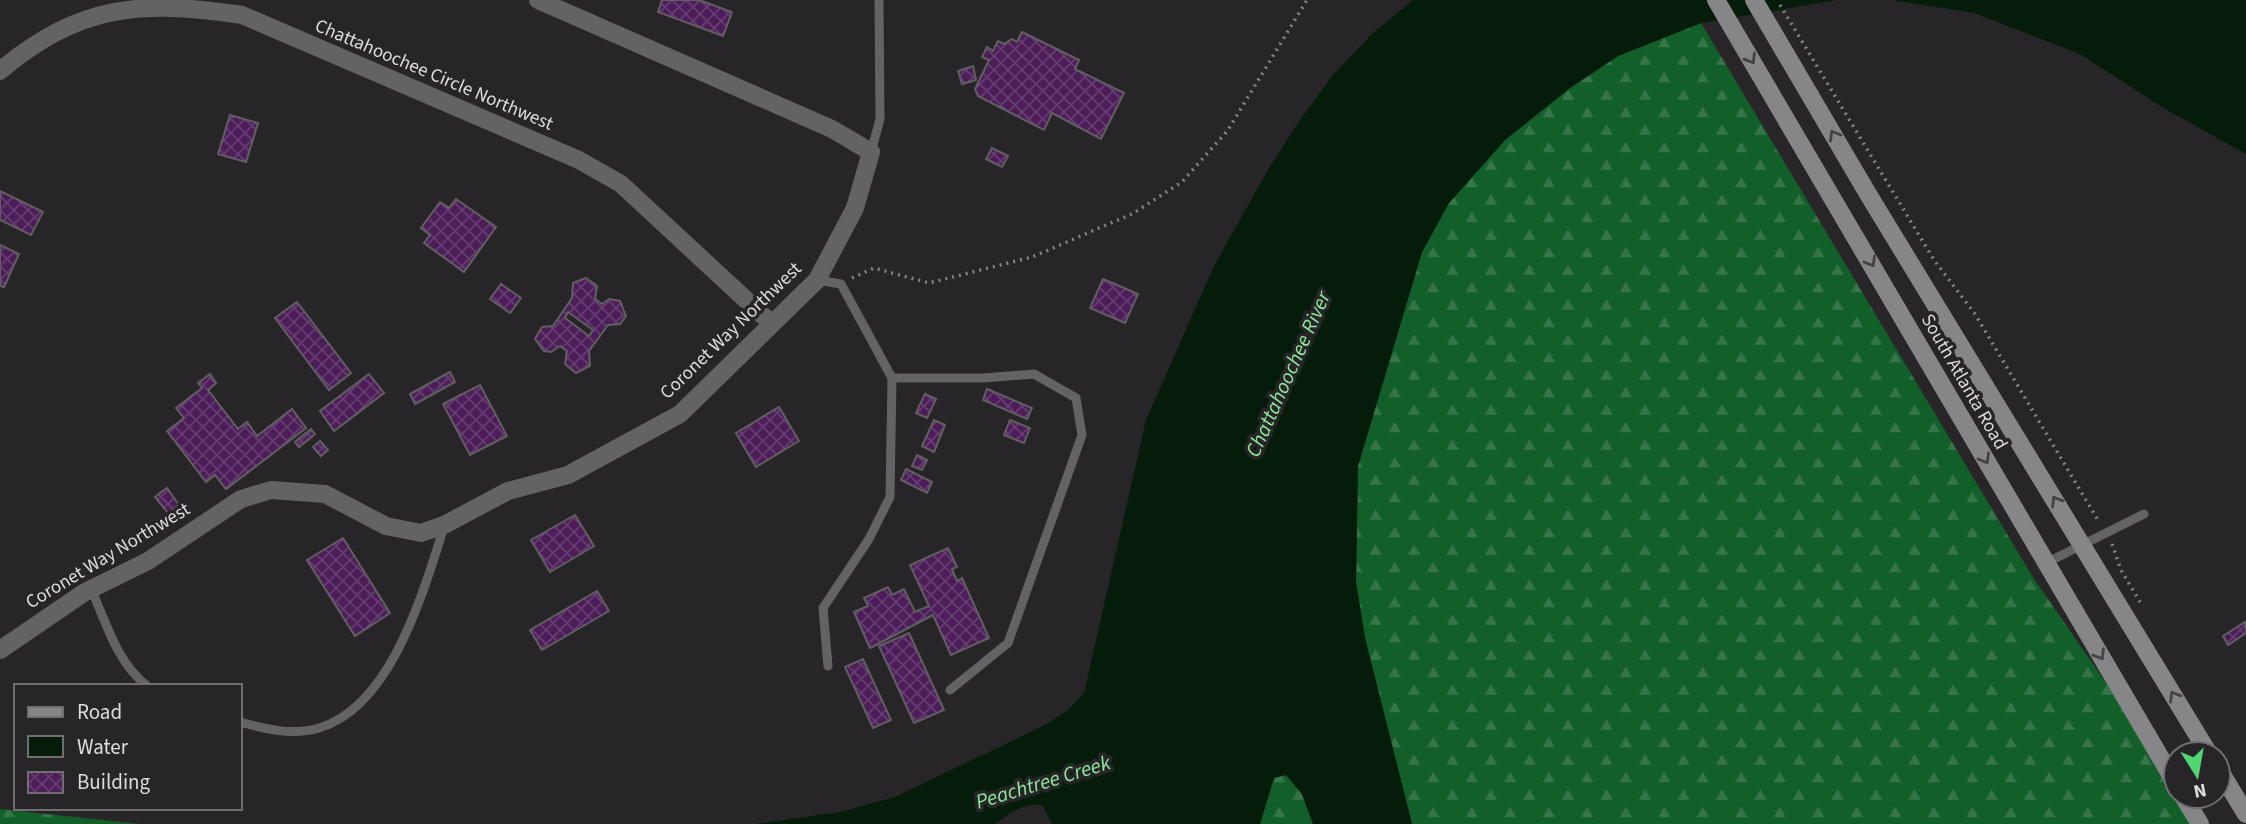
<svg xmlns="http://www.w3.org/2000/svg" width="2246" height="824" font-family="'Source Sans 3',sans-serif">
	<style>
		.forest { fill: url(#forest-firs) }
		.water { fill: #061c0b }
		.building { fill: url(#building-cross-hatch); stroke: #615f62; stroke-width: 2; fill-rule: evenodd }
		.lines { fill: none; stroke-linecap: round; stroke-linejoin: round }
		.path { stroke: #868486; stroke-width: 3.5; stroke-dasharray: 2 5; stroke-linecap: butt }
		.service { stroke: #636264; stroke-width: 9 }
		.minor { stroke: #636264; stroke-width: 18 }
		.secondary { stroke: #868587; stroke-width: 18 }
		.oneway { stroke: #444244 }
		.labels { text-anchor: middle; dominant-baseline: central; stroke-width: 7; stroke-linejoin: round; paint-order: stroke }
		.street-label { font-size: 19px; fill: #dedcde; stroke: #272527 }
		.water-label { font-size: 21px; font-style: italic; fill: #8bea9c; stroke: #272527 }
	</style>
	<defs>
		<pattern id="forest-firs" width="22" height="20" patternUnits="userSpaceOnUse" patternTransform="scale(1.75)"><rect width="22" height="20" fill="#135f2a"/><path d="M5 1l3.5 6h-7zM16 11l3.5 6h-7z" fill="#357548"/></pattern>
		<pattern id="building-cross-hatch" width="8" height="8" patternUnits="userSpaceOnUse" patternTransform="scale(1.75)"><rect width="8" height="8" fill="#4c1d59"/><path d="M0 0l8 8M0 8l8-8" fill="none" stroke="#653d70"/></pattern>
	</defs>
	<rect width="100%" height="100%" fill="#272527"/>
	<g class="forest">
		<path d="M1701 23 2034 579 2204 824H1412L1365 638 1356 582 1358 466 1422 252 1449 203 1505 140 1570 88 1618 56Z"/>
		<path d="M1286 775 1302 794 1313 824H1260L1274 777Z"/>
		<path d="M0 809 140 824H0Z"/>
	</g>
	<g class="water">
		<path d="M1413 0H1837L1701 23 1618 56 1570 88 1505 140 1449 203 1422 252 1358 466 1356 582 1365 638 1412 824H1313L1302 794 1286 775 1274 778 1260 824H1052L1042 805C1022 803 1010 813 995 824H756L840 812 895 797 1047 724 1069 709 1084 693 1146 420 1214 266 1269 168 1300 120 1333 75 1372 34Z"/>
		<path d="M1893 0H2246V154L2165 109 2080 54 1974 13Z"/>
	</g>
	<g class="building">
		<path d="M662 0H699L732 12 723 36 658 12Z"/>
		<path d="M1022 32 1079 60 1075 69 1124 93 1101 139 1052 113 1044 130 978 96 975 89 989 60 982 57 987 47 993 51 998 41 1004 44 1012 39 1017 42Z"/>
		<path d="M973 66 976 80 962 84 958 71Z"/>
		<path d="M230 115 258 123 246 162 218 154Z"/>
		<path d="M992 148 1008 156 1002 167 986 159Z"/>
		<path d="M0 191 43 212 31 235 0 220Z"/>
		<path d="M456 199 496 227 464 272 424 243 430 235 421 228 440 202 449 208Z"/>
		<path d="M0 245 19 254 4 287 0 286Z"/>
		<path d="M586 278 597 286 595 299 602 304 609 299 620 301 626 316 620 324 608 325 589 351 590 366 576 373 565 364 567 351 560 346 551 352 544 351 535 339 542 327 553 326 572 298 573 283ZM568 312 593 330 589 336 565 318Z"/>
		<path d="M1103 279 1138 294 1125 323 1090 308Z"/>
		<path d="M501 284 521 298 510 313 490 299Z"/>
		<path d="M297 302 351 373 329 390 275 318Z"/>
		<path d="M450 372 455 382 415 404 410 394Z"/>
		<path d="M210 374 216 383 208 390 238 429 247 422 257 436 292 409 306 428 226 489 215 475 206 482 167 431 184 418 176 408 202 388 198 383Z"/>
		<path d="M369 374 384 393 334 431 320 411Z"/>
		<path d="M480 385 507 436 470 455 443 404Z"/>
		<path d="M987 389 1032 408 1027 419 983 400Z"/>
		<path d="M925 394 936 399 927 418 916 413Z"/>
		<path d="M779 407 799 441 756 467 736 433Z"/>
		<path d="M934 420 945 425 934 452 922 446Z"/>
		<path d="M1010 420 1030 428 1024 443 1004 435Z"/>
		<path d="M311 429 315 434 299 447 295 442Z"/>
		<path d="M320 441 328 450 321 456 313 447Z"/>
		<path d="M917 455 927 460 922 470 912 466Z"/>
		<path d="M906 469 932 482 927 493 901 480Z"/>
		<path d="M167 488 179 505 168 513 155 497Z"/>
		<path d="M575 515 594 546 550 572 531 540Z"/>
		<path d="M343 538 390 613 355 636 307 560Z"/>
		<path d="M948 548 957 567 952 569 957 581 962 578 989 638 951 655 933 615 870 648 854 612 868 606 864 598 888 587 892 595 904 589 915 612 929 606 910 565Z"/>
		<path d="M597 591 609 611 542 650 530 630Z"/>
		<path d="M2245 622 2246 633 2228 645 2223 636Z"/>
		<path d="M909 633 944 710 914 723 879 646Z"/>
		<path d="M863 659 891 720 873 728 845 667Z"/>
	</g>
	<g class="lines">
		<g class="path">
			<path d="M1780 5 1934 260 1975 314 2099 522"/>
			<path d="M852 278 874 268 929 283 1032 257 1132 214 1182 182 1228 130 1307 0"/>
			<path d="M2112 544 2121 570 2140 602"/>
		</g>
		<g class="service">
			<path d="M871 152 880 119 879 0"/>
			<path d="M817 280 841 284 892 378 890 497 869 539 823 608 828 666"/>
			<path d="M892 378H983L1034 374 1076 398 1082 435 1008 643 950 690"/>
			<path d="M2046 563 2144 514"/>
			<path d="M91 589C107 624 116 661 147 686"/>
			<path d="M240 722C265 729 292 736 319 728 392 706 423 592 444 527"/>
		</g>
		<g class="minor">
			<path d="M0 71C78 4 142 0 242 15L579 160 621 184 772 324"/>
			<path d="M0 650 85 592 148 561 241 499 271 490 325 494 386 526 421 533 444 525 508 491 568 475 680 414 817 280 855 208 871 152 832 129 538 0"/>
		</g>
		<g class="secondary">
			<path d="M1716 0 2176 784"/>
			<path d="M1754 0 1868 194 2209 754"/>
			<path d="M2218 768 2246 814"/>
			<path d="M2183 796 2200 824"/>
		</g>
	</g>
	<defs><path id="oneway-chevron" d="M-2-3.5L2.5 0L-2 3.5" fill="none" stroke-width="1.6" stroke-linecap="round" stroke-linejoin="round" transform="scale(1.75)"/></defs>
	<g class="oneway">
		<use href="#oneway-chevron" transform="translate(1751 59) rotate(59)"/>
		<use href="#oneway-chevron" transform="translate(1834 135) rotate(-120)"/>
		<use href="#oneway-chevron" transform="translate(1871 262) rotate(60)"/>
		<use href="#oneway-chevron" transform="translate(1985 459) rotate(60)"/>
		<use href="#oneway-chevron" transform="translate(2056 501) rotate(-121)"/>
		<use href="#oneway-chevron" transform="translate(2100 655) rotate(59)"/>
		<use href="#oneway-chevron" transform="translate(2174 696) rotate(-121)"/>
	</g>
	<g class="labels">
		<g class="street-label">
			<text transform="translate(434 75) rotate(23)">Chattahoochee Circle Northwest</text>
			<text transform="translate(731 331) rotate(-44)">Coronet Way Northwest</text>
			<text transform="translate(1964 382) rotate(60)">South Atlanta Road</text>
			<text transform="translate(108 556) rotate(-31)">Coronet Way Northwest</text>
		</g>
		<g class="water-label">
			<text transform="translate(1288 374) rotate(-66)">Chattahoochee River</text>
			<text transform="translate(1043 782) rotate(-17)">Peachtree Creek</text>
		</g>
	</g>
	<rect x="14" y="684" width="228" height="126" fill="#272527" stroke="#706e70" stroke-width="2"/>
	<rect x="28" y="707" width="35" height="10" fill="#868587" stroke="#706e70" stroke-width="2"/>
	<text x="77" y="719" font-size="21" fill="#dedcde">Road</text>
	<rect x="28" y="736" width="35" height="21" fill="#061c0b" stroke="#706e70" stroke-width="2"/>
	<text x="77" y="754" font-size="21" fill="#dedcde">Water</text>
	<rect x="28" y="772" width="35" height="21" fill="url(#building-cross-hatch)" stroke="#706e70" stroke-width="2"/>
	<text x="77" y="789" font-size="21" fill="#dedcde">Building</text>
	<g transform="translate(2197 775) rotate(169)"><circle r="33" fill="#272527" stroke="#706e70" stroke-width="2"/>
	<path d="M0-5L12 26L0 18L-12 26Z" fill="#52d673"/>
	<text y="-10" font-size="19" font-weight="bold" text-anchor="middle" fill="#dedcde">N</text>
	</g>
</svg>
